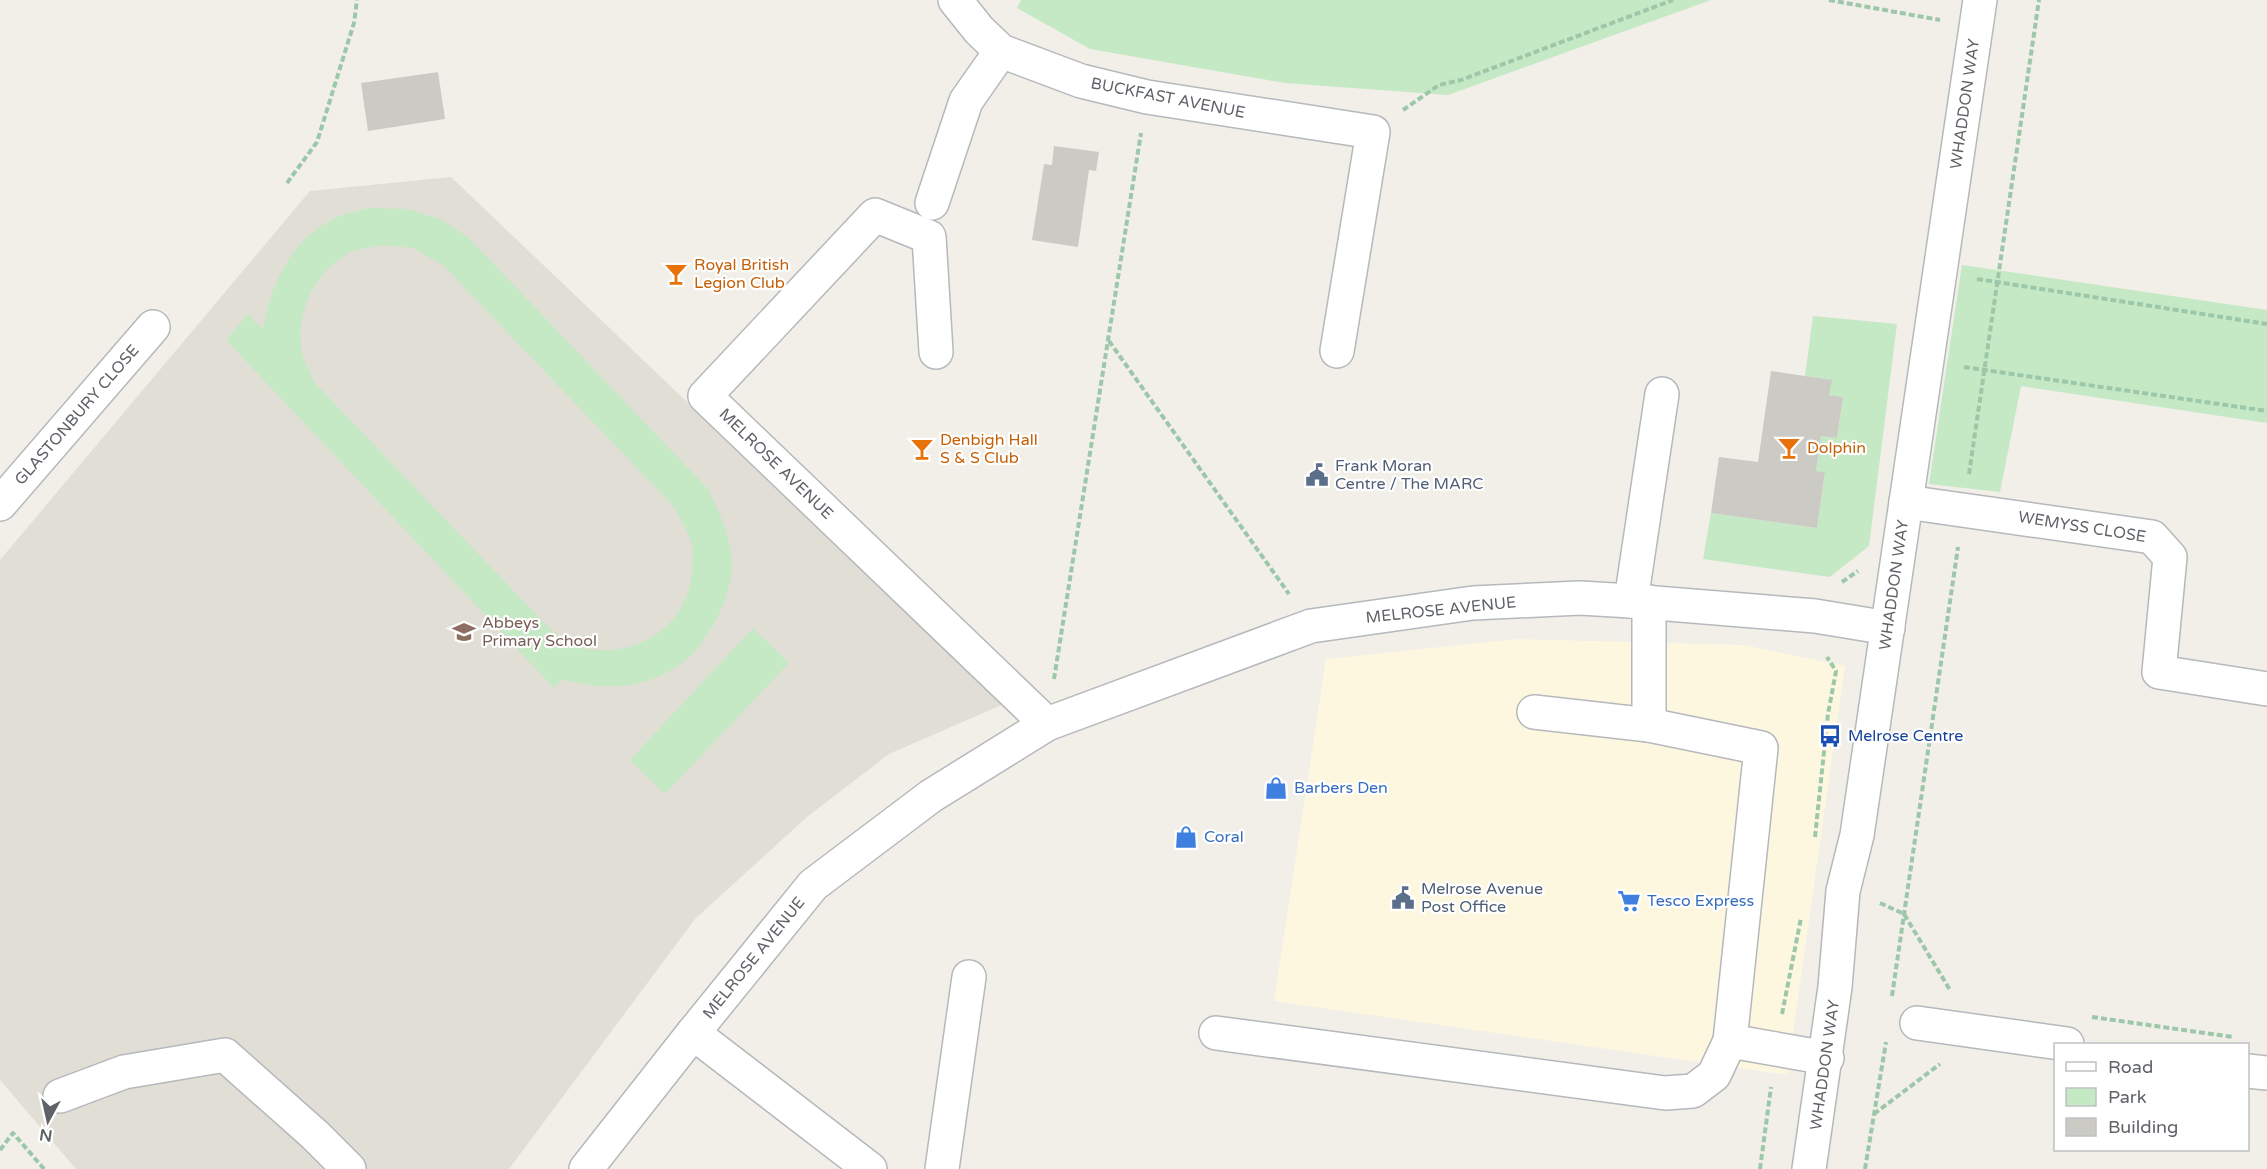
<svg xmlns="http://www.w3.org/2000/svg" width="2267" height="1169" font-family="'Varela Round',sans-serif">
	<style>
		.commercial { fill: #fef7e0 }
		.education { fill: #e1ded6 }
		.green { fill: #c5e8c5; fill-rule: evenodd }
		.building { fill: #cccac5 }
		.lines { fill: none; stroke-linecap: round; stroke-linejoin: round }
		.minor-casing { stroke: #b5b8bc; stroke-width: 36 }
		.path { stroke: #9cc7a9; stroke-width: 4; stroke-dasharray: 6 3; stroke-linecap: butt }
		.minor { stroke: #fff; stroke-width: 33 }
		.labels { text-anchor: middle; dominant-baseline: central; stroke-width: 4.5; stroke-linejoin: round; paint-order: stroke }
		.street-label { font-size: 16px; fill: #5f6368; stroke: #fff }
		.food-label { font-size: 16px; fill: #c56008; stroke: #fff; text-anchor: start }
		.service-label { font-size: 16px; fill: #4e5e75; stroke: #fff; text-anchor: start }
		.education-label { font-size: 16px; fill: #785e54; stroke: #fff; text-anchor: start }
		.transit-label { font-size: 16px; fill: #164399; stroke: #fff; text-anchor: start }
		.shop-label { font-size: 16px; fill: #366cbe; stroke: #fff; text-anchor: start }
	</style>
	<rect width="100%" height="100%" fill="#f1efe8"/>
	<path class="commercial" d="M1518 639 1743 645 1845 666 1787 1075 1274 1001 1326 659Z"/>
	<path class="education" d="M451 177 1004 704 889 754 807 817 695 919 509 1169H76L0 1080V560L310 191Z"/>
	<g class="green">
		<path d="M1021 0H1711L1448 95 1285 83 1090 49 1017 8Z"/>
		<path d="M369 208 408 209 442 220 469 238 708 489C720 514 732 538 732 567 732 584 721 613 712 627 706 635 701 646 694 653 655 689 610 693 562 679L554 688 226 340 248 314 263 329C271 282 292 238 337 217 347 213 359 211 369 208ZM383 245 413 248 444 266 674 507C680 519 689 532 692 545 694 551 692 561 692 568 690 620 647 654 595 650 581 649 565 640 553 632L314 382C310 371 302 358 301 347 297 308 316 270 351 252 360 248 373 247 383 245Z"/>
		<path d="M1962 265 2267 310V423L2021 386 2000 492 1929 484Z"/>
		<path d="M1813 316 1897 324 1869 546 1830 577 1703 559 1711 513 1817 528 1825 472 1816 471 1821 436 1837 438 1843 397 1829 395 1831 380 1805 376Z"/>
		<path d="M753 628 789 663 665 794 630 760Z"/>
	</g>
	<g class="building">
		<path d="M438 72 445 119 368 131 361 83Z"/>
		<path d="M1054 146 1099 152 1096 171 1089 170 1078 247 1032 240 1044 164 1052 165Z"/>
		<path d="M1771 371 1832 380 1829 395 1843 397 1837 438 1821 436 1816 471 1825 472 1817 528 1711 513 1719 457 1758 462Z"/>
	</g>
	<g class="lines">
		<g class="minor-casing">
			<g id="minor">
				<path d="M955 0 979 30 1001 51 1081 81 1147 97 1373 132 1337 351"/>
				<path d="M932 203 966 101 1001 51"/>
				<path d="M936 352 929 237 875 215 705 396 1047 724"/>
				<path d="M1906 502 2152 537 2170 557 2159 672 2267 689"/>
				<path d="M0 504 153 327"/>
				<path d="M1631 601 1662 394"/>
				<path d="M1649 725V602"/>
				<path d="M1917 1023 2067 1044"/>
				<path d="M693 1033 870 1169"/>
				<path d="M1216 1033 1665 1093 1693 1091 1714 1075 1730 1041 1761 748 1649 725 1534 712"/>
				<path d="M1730 1041 1827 1058"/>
				<path d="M2248 1071 2267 1073"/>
				<path d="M60 1096 124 1072 225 1055 315 1135 349 1169"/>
				<path d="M586 1169 693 1033 813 885 931 796 1047 724 1311 626 1473 603 1580 598 1631 601 1815 616 1888 628"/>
				<path d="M942 1169 969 977"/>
				<path d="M1809 1169 1835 987 1843 891 1857 835 1980 0"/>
			</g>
		</g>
		<g class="path">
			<path d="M1829 0 1940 20"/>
			<path d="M1403 110 1439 85 1461 80 1673 0"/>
			<path d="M287 183 317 142 354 23 357 0"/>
			<path d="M1977 279 2267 324"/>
			<path d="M1109 341 1289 594"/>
			<path d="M1964 367 2267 411"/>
			<path d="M1969 474 2039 0"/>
			<path d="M1842 582 1858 571"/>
			<path d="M1054 679 1141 133"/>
			<path d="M1815 837 1828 714 1836 671 1827 657"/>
			<path d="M1880 903 1904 914 1950 990"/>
			<path d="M1892 996 1958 547"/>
			<path d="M1782 1014 1801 918"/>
			<path d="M2092 1017 2233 1037"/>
			<path d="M1874 1114 1940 1064"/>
			<path d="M0 1150 13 1133 44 1169"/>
			<path d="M1760 1169 1771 1087"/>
			<path d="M1865 1169 1886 1042"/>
		</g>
		<use href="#minor" class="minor"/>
	</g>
	<defs>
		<g id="bar-bare" transform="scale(1.8)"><path d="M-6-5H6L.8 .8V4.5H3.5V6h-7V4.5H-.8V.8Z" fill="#e8710a" stroke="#fff" stroke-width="2.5" paint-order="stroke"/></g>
		<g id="civic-bare" transform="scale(1.8)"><path d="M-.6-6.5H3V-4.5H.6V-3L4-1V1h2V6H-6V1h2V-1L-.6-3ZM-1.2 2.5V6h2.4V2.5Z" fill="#5c6f8a" stroke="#fff" stroke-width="2.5" paint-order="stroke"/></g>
		<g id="school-bare" transform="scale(1.8)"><path d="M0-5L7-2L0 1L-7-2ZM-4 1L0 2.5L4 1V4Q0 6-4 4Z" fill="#8d6e63" stroke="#fff" stroke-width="2.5" paint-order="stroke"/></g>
		<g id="bus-bare" transform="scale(1.8)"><path d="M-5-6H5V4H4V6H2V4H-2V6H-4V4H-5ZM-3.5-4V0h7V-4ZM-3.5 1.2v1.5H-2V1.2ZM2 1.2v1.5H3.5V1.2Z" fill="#1a4fb4" stroke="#fff" stroke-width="2.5" paint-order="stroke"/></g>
		<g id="shop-bare" transform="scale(1.8)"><path d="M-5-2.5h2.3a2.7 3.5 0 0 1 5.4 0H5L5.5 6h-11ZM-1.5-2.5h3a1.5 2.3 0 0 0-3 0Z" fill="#3f7fe0" stroke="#fff" stroke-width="2.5" paint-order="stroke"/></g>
		<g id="supermarket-bare" transform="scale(1.8)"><path d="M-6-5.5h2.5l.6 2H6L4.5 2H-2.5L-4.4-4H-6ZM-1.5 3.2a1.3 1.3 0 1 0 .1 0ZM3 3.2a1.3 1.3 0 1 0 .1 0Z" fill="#3f7fe0" stroke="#fff" stroke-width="2.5" paint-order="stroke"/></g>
	</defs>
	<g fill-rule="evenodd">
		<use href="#bar-bare" x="676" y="274"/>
		<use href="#bar-bare" x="1789" y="448"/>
		<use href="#bar-bare" x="922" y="449"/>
		<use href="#civic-bare" x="1317" y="475"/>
		<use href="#school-bare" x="464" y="632"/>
		<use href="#bus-bare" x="1830" y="736"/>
		<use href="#shop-bare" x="1276" y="788"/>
		<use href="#shop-bare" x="1186" y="837"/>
		<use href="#civic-bare" x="1403" y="898"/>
		<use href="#supermarket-bare" x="1629" y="901"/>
	</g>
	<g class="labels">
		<g class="street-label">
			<text transform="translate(1168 98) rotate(11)">BUCKFAST AVENUE</text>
			<text transform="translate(1965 104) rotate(-82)">WHADDON WAY</text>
			<text transform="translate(77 415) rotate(-49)">GLASTONBURY CLOSE</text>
			<text transform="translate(776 464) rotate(44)">MELROSE AVENUE</text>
			<text transform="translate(2082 527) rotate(9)">WEMYSS CLOSE</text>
			<text transform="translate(1894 585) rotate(-82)">WHADDON WAY</text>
			<text transform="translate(1441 610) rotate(-6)">MELROSE AVENUE</text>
			<text transform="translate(754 958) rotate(-51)">MELROSE AVENUE</text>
			<text transform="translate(1825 1065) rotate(-82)">WHADDON WAY</text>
		</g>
		<g class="food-label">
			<text x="694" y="265">Royal British<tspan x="694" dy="18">Legion Club</tspan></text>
			<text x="940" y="440">Denbigh Hall<tspan x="940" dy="18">S &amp; S Club</tspan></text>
			<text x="1807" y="448">Dolphin</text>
		</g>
		<g class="service-label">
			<text x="1335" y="466">Frank Moran<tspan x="1335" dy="18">Centre / The MARC</tspan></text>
			<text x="1421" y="889">Melrose Avenue<tspan x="1421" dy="18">Post Office</tspan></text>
		</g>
		<g class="education-label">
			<text x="482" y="623">Abbeys<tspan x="482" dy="18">Primary School</tspan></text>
		</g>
		<g class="transit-label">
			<text x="1848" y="736">Melrose Centre</text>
		</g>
		<g class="shop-label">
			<text x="1294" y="788">Barbers Den</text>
			<text x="1204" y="837">Coral</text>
			<text x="1647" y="901">Tesco Express</text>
		</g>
	</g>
	<rect x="2054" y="1043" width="195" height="108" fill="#ffffff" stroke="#bfc1c3" stroke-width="1.5"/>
	<rect x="2066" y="1062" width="30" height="9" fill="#ffffff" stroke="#bfc1c3" stroke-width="1.5"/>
	<text x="2108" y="1073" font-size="18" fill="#5f6368">Road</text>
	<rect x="2066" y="1088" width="30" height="18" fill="#c5e8c5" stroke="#bfc1c3" stroke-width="1.5"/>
	<text x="2108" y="1103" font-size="18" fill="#5f6368">Park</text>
	<rect x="2066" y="1118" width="30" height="18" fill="#cccac5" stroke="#bfc1c3" stroke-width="1.5"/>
	<text x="2108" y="1133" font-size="18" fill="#5f6368">Building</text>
	<g transform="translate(48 1121) rotate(188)" stroke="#ffffff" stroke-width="4.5" paint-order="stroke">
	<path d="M0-4.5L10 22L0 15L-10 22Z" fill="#5f6368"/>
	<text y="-9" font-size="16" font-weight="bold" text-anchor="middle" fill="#5f6368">N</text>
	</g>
</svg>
